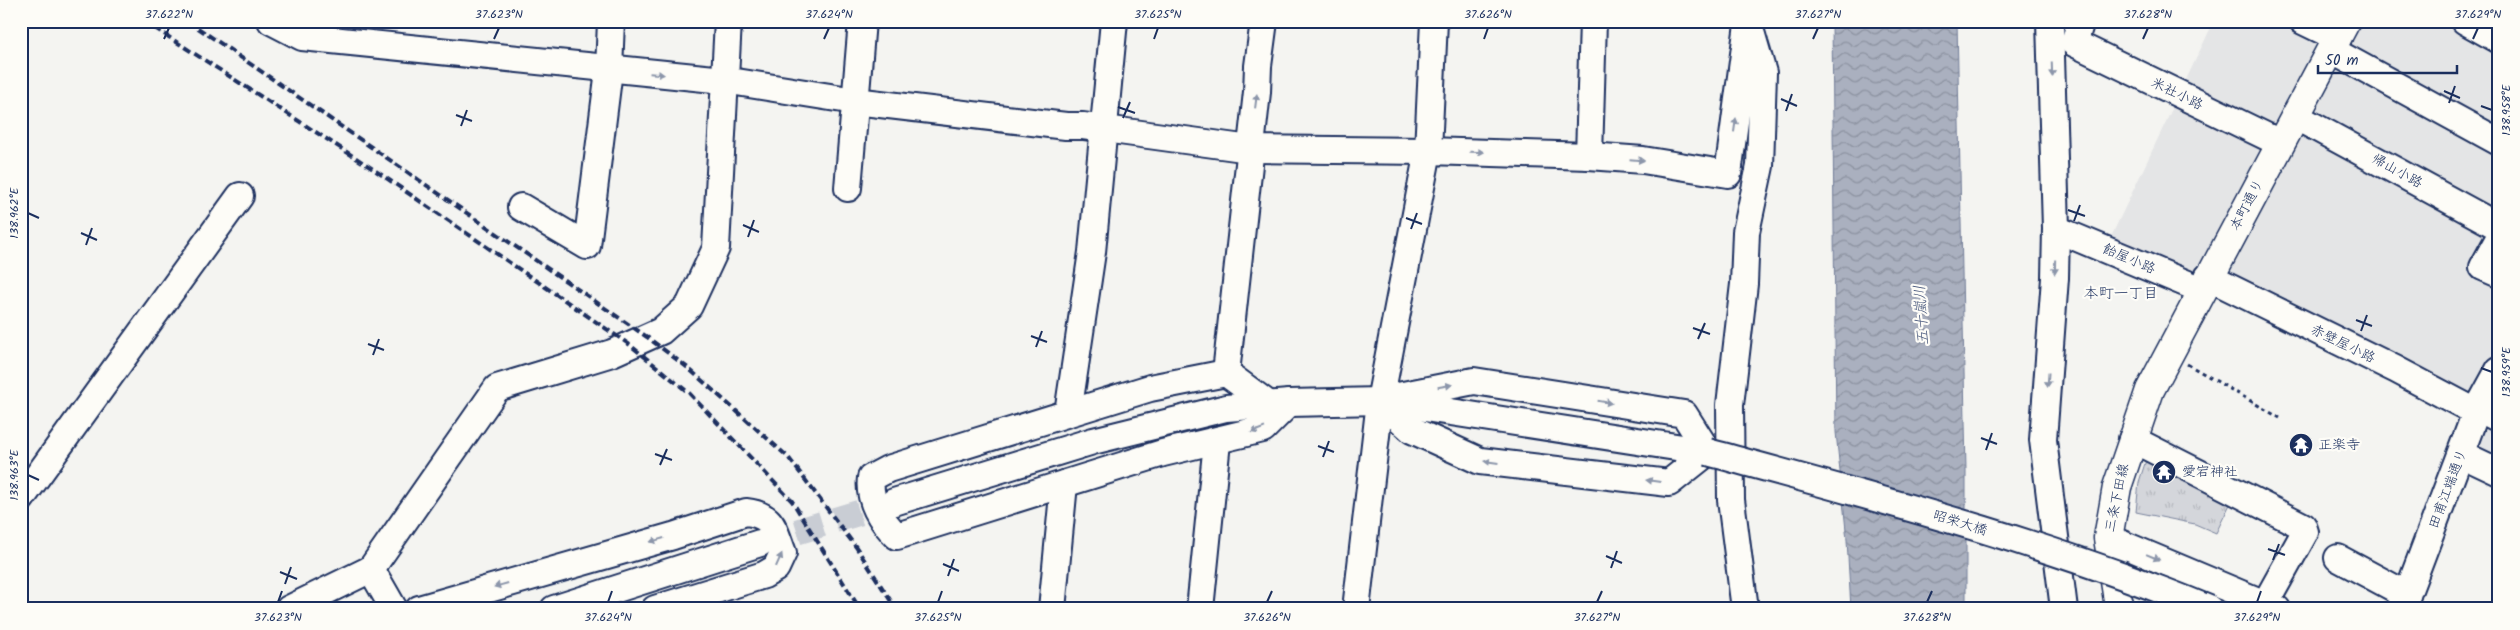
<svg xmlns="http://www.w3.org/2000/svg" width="2520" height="630" font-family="Kalam,'Klee One',sans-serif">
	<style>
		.built { fill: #e4e5e6 }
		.park { fill: url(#park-tufts); stroke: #78829c }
		.water { fill: url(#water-waves); stroke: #717c98 }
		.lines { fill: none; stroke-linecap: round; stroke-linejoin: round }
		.minor-tunnel { stroke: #c9cdd4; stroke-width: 26; stroke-dasharray: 26 13; stroke-linecap: butt }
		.minor-casing { stroke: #1b2f5e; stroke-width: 30 }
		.major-casing { stroke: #1b2f5e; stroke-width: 31 }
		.path { stroke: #1b2f5e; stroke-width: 3; stroke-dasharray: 4 4; stroke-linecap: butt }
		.minor { stroke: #fdfcf7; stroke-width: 26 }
		.major { stroke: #fdfcf7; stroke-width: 28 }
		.rail { stroke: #1b2f5e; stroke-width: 4; stroke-dasharray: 8 4; stroke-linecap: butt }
		.minor-bridge-casing { stroke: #1b2f5e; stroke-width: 30; stroke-linecap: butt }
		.minor-bridge { stroke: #fdfcf7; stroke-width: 26 }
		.oneway { fill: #8c96aa }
		.ticks { fill: none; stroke: #1b2f5e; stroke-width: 2 }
		.labels { text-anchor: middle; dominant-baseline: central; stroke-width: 4.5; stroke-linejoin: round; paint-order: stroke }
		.street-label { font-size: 14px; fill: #1b2f5e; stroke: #fdfcf7 }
		.poi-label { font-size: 14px; fill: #1b2f5e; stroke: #fdfcf7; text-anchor: start }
		.neighbourhood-label { font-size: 15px; fill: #1b2f5e; stroke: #fdfcf7 }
		.water-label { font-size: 15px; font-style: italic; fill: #46567b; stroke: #fdfcf7 }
		.neatline { fill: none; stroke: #1b2f5e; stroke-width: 2 }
		.ticks-label { font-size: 12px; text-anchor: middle; fill: #1b2f5e }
	</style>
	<defs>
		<pattern id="park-tufts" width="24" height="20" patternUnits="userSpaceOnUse" patternTransform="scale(1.25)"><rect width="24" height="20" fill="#d4d6db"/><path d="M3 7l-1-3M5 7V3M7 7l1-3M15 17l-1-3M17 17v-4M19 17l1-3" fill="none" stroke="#b5b8be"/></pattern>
		<pattern id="water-waves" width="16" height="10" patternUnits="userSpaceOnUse" patternTransform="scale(1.25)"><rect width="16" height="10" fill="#aab0bf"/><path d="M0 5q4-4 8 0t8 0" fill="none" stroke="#8a909e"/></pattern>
	</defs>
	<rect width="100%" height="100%" fill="#f4f4f1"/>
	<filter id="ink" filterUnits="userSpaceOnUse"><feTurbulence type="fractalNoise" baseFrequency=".02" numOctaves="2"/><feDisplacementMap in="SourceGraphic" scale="10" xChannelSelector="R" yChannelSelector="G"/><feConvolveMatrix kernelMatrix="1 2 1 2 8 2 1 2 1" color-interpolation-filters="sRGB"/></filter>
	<g filter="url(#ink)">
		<path class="built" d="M2214 21H2499V459L2456 436 2465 415 2110 239Z"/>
		<path class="park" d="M2148 454 2233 498 2216 533 2195 524 2136 512 2139 482Z"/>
		<path class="water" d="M1832 21H1957L1966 471V609H1851L1847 540 1836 432Z"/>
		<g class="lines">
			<path class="minor-tunnel" d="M760 543 894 502"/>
			<g class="minor-casing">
				<g id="minor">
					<path d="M271 21 302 37 724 80 855 101 1066 126H1083L1250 149 1428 151 1589 156 1643 160 1728 174 1748 24"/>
					<path d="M2050 21 2056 229 2055 278 2043 440 2064 609"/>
					<path d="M2081 21 2074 43 2280 143"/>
					<path d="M2303 21 2338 38"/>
					<path d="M2465 21 2499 40"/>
					<path d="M2331 50 2499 142"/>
					<path d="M2295 116 2499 227"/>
					<path d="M1589 156 1593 21"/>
					<path d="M848 188 862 21"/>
					<path d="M521 207 587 246 609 70 611 21"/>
					<path d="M2056 229 2202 290"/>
					<path d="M2499 238 2483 267 2499 274"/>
					<path d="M2208 277 2395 369 2476 412"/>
					<path d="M1226 373 1257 92 1258 66 1264 21"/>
					<path d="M1393 397 1474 381 1684 414 1708 452"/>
					<path d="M1380 401 1412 430 1480 461 1669 483 1708 452"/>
					<path d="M1268 404 1226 373 1150 388 888 469 871 478C868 500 881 521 897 536L1163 453 1263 429 1289 403"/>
					<path d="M2478 408 2499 419"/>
					<path d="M1068 413 1092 252 1114 21"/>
					<path d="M2132 439 2303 526 2305 532 2265 604"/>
					<path d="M2461 454 2499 472"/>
					<path d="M21 499 240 196"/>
					<path d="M894 502 1093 441 1226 408 1289 403 1380 401 1708 452"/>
					<path d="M2108 538 2277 609"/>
					<path d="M2338 558 2407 595"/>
					<path d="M371 569 394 609"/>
					<path d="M289 609 371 569 497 388 612 353 661 331 689 306 716 248 728 21"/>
					<path d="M419 609 673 536 746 512C774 515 774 530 783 553L776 568 764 575 655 609"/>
					<path d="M554 609 760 543"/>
					<path d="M1052 609 1064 484"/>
					<path d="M1200 609 1217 442"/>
					<path d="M1356 609 1380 401 1428 151 1434 21"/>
					<path d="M1745 609 1731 500 1730 405 1744 284 1746 232 1760 166 1763 73 1751 32"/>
					<path d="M2399 609 2407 595 2476 412 2499 370"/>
				</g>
			</g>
			<g class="major-casing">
				<path id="major" d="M2121 609 2118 600 2108 538 2117 487 2150 390 2346 21"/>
			</g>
			<path class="path" d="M2187 364 2280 418"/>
			<use href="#minor" class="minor"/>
			<use href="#major" class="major"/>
			<g class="rail">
				<path d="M144 21 373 169 630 345 689 393 792 501 860 609"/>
				<path d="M188 21 647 337 688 368 788 457 856 547 896 609"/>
			</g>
			<g class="minor-bridge-casing">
				<path id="minor-bridge" d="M1708 452C1876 498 2046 542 2209 609"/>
			</g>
			<use href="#minor-bridge" class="minor-bridge"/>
		</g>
		<defs><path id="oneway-solid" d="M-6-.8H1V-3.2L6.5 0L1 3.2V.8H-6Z" transform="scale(1.25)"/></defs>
		<g class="oneway">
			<use href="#oneway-solid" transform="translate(2052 70) rotate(88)"/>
			<use href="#oneway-solid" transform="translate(657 74) rotate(5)"/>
			<use href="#oneway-solid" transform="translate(1256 101) rotate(-83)"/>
			<use href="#oneway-solid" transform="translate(1735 125) rotate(-82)"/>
			<use href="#oneway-solid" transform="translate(1477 152) rotate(2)"/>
			<use href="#oneway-solid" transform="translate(1637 160) rotate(5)"/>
			<use href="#oneway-solid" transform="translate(2055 267) rotate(91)"/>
			<use href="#oneway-solid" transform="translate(2048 380) rotate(94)"/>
			<use href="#oneway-solid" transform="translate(1445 386) rotate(-10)"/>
			<use href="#oneway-solid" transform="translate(1605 402) rotate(9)"/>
			<use href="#oneway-solid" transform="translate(1258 430) rotate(159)"/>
			<use href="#oneway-solid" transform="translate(1491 462) rotate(-173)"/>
			<use href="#oneway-solid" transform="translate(1653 481) rotate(-173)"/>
			<use href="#oneway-solid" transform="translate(657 540) rotate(164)"/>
			<use href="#oneway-solid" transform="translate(2153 557) rotate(23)"/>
			<use href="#oneway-solid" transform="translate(779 560) rotate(-66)"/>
			<use href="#oneway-solid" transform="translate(501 585) rotate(164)"/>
		</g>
	</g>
	<path class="ticks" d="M164 39 169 28M494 39 499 28M824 39 829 28M1154 39 1158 28M1484 39 1488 28M1813 39 1818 28M2143 39 2148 28M2473 39 2478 28M2444 91 2460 98M1781 99 1797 106M2449 103 2455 86M2481 106 2492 110M1118 107 1135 113M1786 111 1792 94M456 115 472 121M1123 118 1130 102M461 126 467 110M2068 210 2085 216M28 213 39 218M1406 218 1422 224M2074 221 2080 205M743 225 759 232M1411 229 1417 213M81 233 97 240M748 237 754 220M86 245 92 228M2356 320 2372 326M1693 328 1710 334M2361 331 2367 315M1031 336 1047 342M1698 339 1705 323M368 344 384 350M1036 347 1042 331M373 355 379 339M2481 368 2492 372M1981 438 1997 444M1318 446 1334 452M1986 450 1992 433M655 454 672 460M1323 457 1329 441M660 465 667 449M28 475 39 480M2268 549 2285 555M1606 556 1622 563M2273 560 2279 544M943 564 959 571M1611 568 1617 551M280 572 297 579M948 576 954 559M285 584 291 567M278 602 282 591M608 602 612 591M938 602 942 591M1267 602 1272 591M1597 602 1602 591M1927 602 1932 591M2257 602 2261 591"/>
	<defs>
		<g id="temple-disc" transform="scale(1.25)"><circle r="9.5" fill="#1b2f5e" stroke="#fdfcf7"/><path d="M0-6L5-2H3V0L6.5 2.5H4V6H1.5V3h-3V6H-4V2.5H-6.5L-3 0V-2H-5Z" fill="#fff"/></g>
	</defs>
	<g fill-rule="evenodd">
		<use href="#temple-disc" x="2301" y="445"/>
		<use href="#temple-disc" x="2164" y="472"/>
	</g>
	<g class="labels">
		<g class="street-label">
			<text transform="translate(2177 94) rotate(26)">米社小路</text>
			<text transform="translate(2397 171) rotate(29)">帰山小路</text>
			<text transform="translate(2247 205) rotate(-62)">本町通り</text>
			<text transform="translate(2129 259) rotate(23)">飴屋小路</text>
			<text transform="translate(2343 344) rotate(26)">赤壁屋小路</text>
			<text transform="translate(2448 489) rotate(-69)">田甫江端通り</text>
			<text transform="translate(2117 498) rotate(-78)">三条下田線</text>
			<text transform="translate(1960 523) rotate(17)">昭栄大橋</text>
		</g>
		<g class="poi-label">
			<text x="2318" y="445">正楽寺</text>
			<text x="2182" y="472">愛宕神社</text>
		</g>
		<g class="neighbourhood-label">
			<text x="2121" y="294">本町一丁目</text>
		</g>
		<g class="water-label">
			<text transform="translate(1922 315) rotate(-94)">五十嵐川</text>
		</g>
	</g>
	<rect width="2520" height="630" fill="none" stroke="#fdfcf7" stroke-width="55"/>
	<path d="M2318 65v8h139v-8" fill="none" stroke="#1b2f5e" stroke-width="2.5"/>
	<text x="2325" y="65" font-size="15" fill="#1b2f5e" stroke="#fdfcf7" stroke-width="4" paint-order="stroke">50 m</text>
	<rect x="28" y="28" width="2464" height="574" class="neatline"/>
	<g class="ticks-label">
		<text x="169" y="18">37.622°N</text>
		<text x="499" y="18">37.623°N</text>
		<text x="829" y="18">37.624°N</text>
		<text x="1158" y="18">37.625°N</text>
		<text x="1488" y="18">37.626°N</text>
		<text x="1818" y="18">37.627°N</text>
		<text x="2148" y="18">37.628°N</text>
		<text x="2478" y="18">37.629°N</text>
		<text transform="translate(2506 110) rotate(-90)" y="4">138.958°E</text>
		<text transform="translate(14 213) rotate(-90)" y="4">138.962°E</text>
		<text transform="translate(2506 372) rotate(-90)" y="4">138.959°E</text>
		<text transform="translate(14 475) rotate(-90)" y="4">138.963°E</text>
		<text x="278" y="621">37.623°N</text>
		<text x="608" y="621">37.624°N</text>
		<text x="938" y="621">37.625°N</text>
		<text x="1267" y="621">37.626°N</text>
		<text x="1597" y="621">37.627°N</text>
		<text x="1927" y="621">37.628°N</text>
		<text x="2257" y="621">37.629°N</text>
	</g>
</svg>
